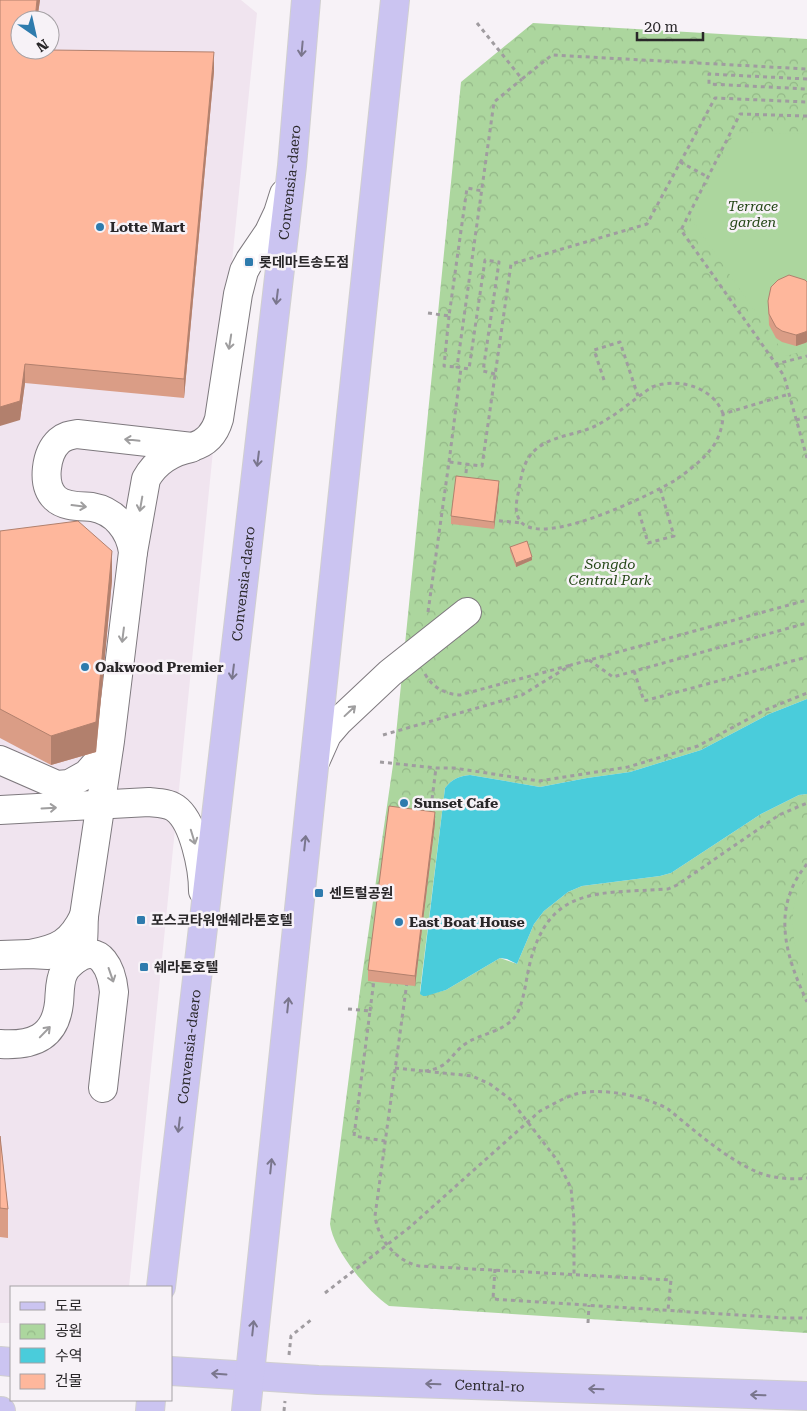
<svg xmlns="http://www.w3.org/2000/svg" width="807" height="1411" font-family="'Roboto Serif','Noto Sans KR',serif">
	<style>
		.built { fill: #f0e4ef; fill-rule: evenodd }
		.park { fill: url(#park-crowns) }
		.garden { fill: #acd69e }
		.water { fill: #4accdb }
		.lines { fill: none; stroke-linecap: round; stroke-linejoin: round }
		.minor-casing { stroke: #7e797e; stroke-width: 30 }
		.major-casing { stroke: #d0cfd0; stroke-width: 30 }
		.path { stroke: #a09ca0; stroke-width: 3; stroke-dasharray: 4 4; stroke-linecap: butt }
		.minor { stroke: #fff; stroke-width: 28 }
		.major { stroke: #cbc4f1; stroke-width: 28 }
		.wall { fill: #da9d86 }
		.shaded-wall { fill: #b2806d }
		.building { fill: #feb79c; stroke: #b2806d }
		.oneway { stroke: #7a768d }
		.oneway2 { stroke: #9f9e9f }
		.poi-dot { fill: #2e7bad; stroke: #f7f2f7; stroke-width: 2 }
		.labels { text-anchor: middle; dominant-baseline: central; stroke-width: 5; stroke-linejoin: round; paint-order: stroke }
		.street-label { font-size: 14px; fill: #292729; stroke: #f7f2f7 }
		.park-label { font-size: 14px; font-style: italic; fill: #224514; stroke: #f7f2f7 }
		.poi-label { font-size: 14px; font-weight: bold; fill: #292729; stroke: #f7f2f7; text-anchor: start }
	</style>
	<defs>
		<pattern id="park-crowns" width="20" height="18" patternUnits="userSpaceOnUse" patternTransform="scale(1.25)"><rect width="20" height="18" fill="#acd69e"/><path d="M2 6a3 3 0 1 1 6 0M12 15a3 3 0 1 1 6 0" fill="none" stroke="#94b888"/></pattern>
	</defs>
	<rect width="100%" height="100%" fill="#f7f2f7"/>
	<path class="built" d="M0 0H241L257 13 129 1287H11V1323H0ZM20 20H50V50H20Z"/>
	<path class="park" d="M533 23 807 39V699L769 714 701 750 630 772 587 778 540 787 470 775C459 776 452 779 445 788L420 991 423 996 446 990 500 958 517 964 534 924 544 911 568 892 582 886 660 876 671 873 761 814 799 795 807 794V1333L389 1306C368 1292 333 1250 330 1224L361 983 393 765 461 82Z"/>
	<g class="garden">
		<path d="M735 132 807 134V350L786 356 690 217Z"/>
		<path d="M807 878V984C794 955 783 904 807 878Z"/>
	</g>
	<path class="water" d="M807 699V794L799 795 761 814 671 873 660 876 582 886 568 892 544 911 534 924 517 964 507 959 500 958 446 990 426 996H423L420 994 445 788C452 779 459 776 470 775L540 787 587 778 630 772 701 750 769 714Z"/>
	<g class="lines">
		<g class="minor-casing">
			<g id="minor">
				<path d="M133 552 146 479C156 461 171 452 191 448"/>
				<path d="M0 760 57 785 69 784 87 774 108 750 109 745"/>
				<path d="M315 762 327 735 339 721 390 673 467 612"/>
				<path d="M0 810 149 802C158 803 168 803 175 808 194 821 203 869 203 891"/>
				<path d="M84 916 110 741 133 552C130 530 115 511 92 507 80 506 64 507 55 498 41 484 46 453 59 441 65 436 70 435 77 434L192 447C207 443 215 433 219 419L238 294 244 271 250 260 269 232 278 213 284 194"/>
				<path d="M0 955 30 954 48 955"/>
				<path d="M75 960C101 941 112 971 114 992L103 1088"/>
				<path d="M0 1044C31 1046 55 1039 59 1003 60 994 59 981 64 972 67 965 75 961 79 955 85 945 83 928 84 916 71 943 58 949 30 954"/>
			</g>
		</g>
		<g class="major-casing">
			<g id="major">
				<path id="s1" d="M161 1287 292 166 306 0"/>
				<path d="M0 1361 11 1362"/>
				<path id="s2" d="M171 1371 318 1380 807 1396"/>
				<path d="M0 1411H1"/>
				<path d="M150 1411 151 1400"/>
				<path d="M246 1411 395 0"/>
			</g>
		</g>
		<g class="path">
			<path d="M477 23 522 79 552 55 807 69"/>
			<path d="M807 79 709 74V84L807 89"/>
			<path d="M807 116 740 114 681 230 776 364 807 356"/>
			<path d="M680 162 708 177"/>
			<path d="M428 313 449 316 467 188 482 191"/>
			<path d="M449 316 444 366 457 367"/>
			<path d="M776 364 784 376 807 458"/>
			<path d="M495 374 483 371 499 262 485 260 469 369 457 367 494 102 522 79"/>
			<path d="M604 380 594 350 620 342 638 396"/>
			<path d="M723 414C714 387 677 377 652 387 634 399 618 414 599 424 578 436 551 434 533 452 522 464 521 479 518 494 516 503 514 515 522 523 546 546 648 496 674 481 687 472 702 461 711 449 719 439 723 426 723 414L789 394"/>
			<path d="M796 420 807 417"/>
			<path d="M449 462 461 368"/>
			<path d="M465 481 467 464"/>
			<path d="M639 512 648 543 674 536 660 488"/>
			<path d="M491 520 522 523"/>
			<path d="M428 612 449 462 482 466 511 264 647 224 715 98 807 102"/>
			<path d="M589 660 613 677 807 623"/>
			<path d="M634 671 644 701 807 657"/>
			<path d="M425 674C433 688 445 694 460 695L571 665"/>
			<path d="M383 735 522 695 571 665 807 600"/>
			<path d="M380 762 436 768H454L539 781 628 767 698 746 765 710 807 693"/>
			<path d="M430 815 436 768"/>
			<path d="M807 864C770 909 786 956 807 1002"/>
			<path d="M364 895 381 897"/>
			<path d="M407 982 375 1216C378 1239 396 1261 419 1266L671 1280 668 1310"/>
			<path d="M348 1009 370 1011 354 1136 385 1141"/>
			<path d="M370 1011 374 980"/>
			<path d="M395 1068 472 1076 490 1084 510 1099 557 1160 571 1188 574 1220V1274"/>
			<path d="M425 1071C452 1067 449 1054 468 1042 482 1034 503 1031 514 1018 523 1008 526 980 529 967 548 884 599 894 668 889L677 885 779 815 807 803"/>
			<path d="M495 1269 493 1299 784 1318H807"/>
			<path d="M325 1293 410 1227 540 1111C552 1105 563 1098 576 1094 603 1087 644 1096 668 1109 694 1130 725 1158 757 1172 771 1178 791 1180 807 1178"/>
			<path d="M588 1323 589 1305"/>
			<path d="M289 1355 291 1336 311 1320"/>
			<path d="M284 1411 285 1401"/>
		</g>
		<use href="#minor" class="minor"/>
		<use href="#major" class="major"/>
	</g>
	<g class="wall">
		<path d="M0 0H40L37 20H20V50L214 71 184 398 25 383 20 420Z"/>
		<path d="M807 282V342L805 343 796 346 782 342 776 338 769 325 768 301Z"/>
		<path d="M499 489 494 529 451 524V516Z"/>
		<path d="M0 531 112 580 96 752 51 765 0 738Z"/>
		<path d="M510 547 532 560 516 567 510 551Z"/>
		<path d="M435 823 415 986 368 981V970Z"/>
		<path d="M0 1136 8 1209V1238L0 1237Z"/>
	</g>
	<g class="shaded-wall">
		<path d="M37 0H40L37 20H35Z"/>
		<path d="M214 52V71L184 398V379Z"/>
		<path d="M807 331V342L805 343 796 346V335Z"/>
		<path d="M25 364V383L20 420 0 426V407Z"/>
		<path d="M499 481V489L494 529V522Z"/>
		<path d="M112 551V580L96 752 51 765V736Z"/>
		<path d="M532 557V560L516 567V563Z"/>
		<path d="M435 812V823L415 986V976Z"/>
	</g>
	<g class="building">
		<path d="M0 0H37L35 20H20V50H50L214 52 184 379 25 364 20 401 0 407Z"/>
		<path d="M789 275 805 280 807 282V331L805 332 796 335 782 331 776 327 769 314 768 301 771 287 778 280Z"/>
		<path d="M456 476 499 481 494 522 451 516Z"/>
		<path d="M78 521 112 551 96 722 51 736 0 709V531Z"/>
		<path d="M527 541 532 557 516 563 510 547Z"/>
		<path d="M389 806 435 812 415 976 368 970Z"/>
		<path d="M0 1136 8 1209 0 1208Z"/>
	</g>
	<defs><path id="oneway-shaft" d="M-6 0H5M1.5-3L5.5 0L1.5 3" fill="none" stroke-width="1.6" stroke-linecap="round" stroke-linejoin="round" transform="scale(1.25)"/></defs>
	<g class="oneway">
		<use href="#oneway-shaft" transform="translate(302 49) rotate(95)"/>
		<use href="#oneway-shaft" transform="translate(277 297) rotate(97)"/>
		<use href="#oneway-shaft" transform="translate(258 459) rotate(97)"/>
		<use href="#oneway-shaft" transform="translate(233 672) rotate(97)"/>
		<use href="#oneway-shaft" transform="translate(305 843) rotate(-84)"/>
		<use href="#oneway-shaft" transform="translate(288 1005) rotate(-84)"/>
		<use href="#oneway-shaft" transform="translate(179 1125) rotate(97)"/>
		<use href="#oneway-shaft" transform="translate(271 1166) rotate(-84)"/>
		<use href="#oneway-shaft" transform="translate(253 1328) rotate(-84)"/>
		<use href="#oneway-shaft" transform="translate(219 1374) rotate(-176)"/>
		<use href="#oneway-shaft" transform="translate(433 1384) rotate(-178)"/>
		<use href="#oneway-shaft" transform="translate(596 1389) rotate(-178)"/>
		<use href="#oneway-shaft" transform="translate(758 1395) rotate(-178)"/>
	</g>
	<g class="oneway2">
		<use href="#oneway-shaft" transform="translate(230 342) rotate(99)"/>
		<use href="#oneway-shaft" transform="translate(132 440) rotate(-174)"/>
		<use href="#oneway-shaft" transform="translate(141 504) rotate(100)"/>
		<use href="#oneway-shaft" transform="translate(79 506) rotate(7)"/>
		<use href="#oneway-shaft" transform="translate(123 635) rotate(97)"/>
		<use href="#oneway-shaft" transform="translate(350 711) rotate(-43)"/>
		<use href="#oneway-shaft" transform="translate(49 808) rotate(-3)"/>
		<use href="#oneway-shaft" transform="translate(193 837) rotate(73)"/>
		<use href="#oneway-shaft" transform="translate(111 975) rotate(71)"/>
		<use href="#oneway-shaft" transform="translate(45 1032) rotate(-46)"/>
	</g>
	<g class="poi-dot">
		<circle cx="100" cy="227" r="5"/>
		<rect x="244" y="257" width="10" height="10" rx="2.5"/>
		<circle cx="85" cy="667" r="5"/>
		<circle cx="404" cy="803" r="5"/>
		<rect x="314" y="888" width="10" height="10" rx="2.5"/>
		<rect x="136" y="915" width="10" height="10" rx="2.5"/>
		<circle cx="399" cy="922" r="5"/>
		<rect x="139" y="962" width="10" height="10" rx="2.5"/>
	</g>
	<g class="labels">
		<g class="street-label">
			<text stroke="none"><textPath href="#s1" startOffset="1112">Convensia-daero</textPath></text>
			<text stroke="none"><textPath href="#s1" startOffset="708">Convensia-daero</textPath></text>
			<text stroke="none"><textPath href="#s1" startOffset="242">Convensia-daero</textPath></text>
			<text stroke="none"><textPath href="#s2" startOffset="319">Central-ro</textPath></text>
		</g>
		<g class="park-label">
			<text x="753" y="206">Terrace<tspan x="753" dy="16">garden</tspan></text>
			<text x="610" y="564">Songdo<tspan x="610" dy="16">Central Park</tspan></text>
		</g>
		<g class="poi-label">
			<text x="110" y="227">Lotte Mart</text>
			<text x="259" y="262">롯데마트송도점</text>
			<text x="95" y="667">Oakwood Premier</text>
			<text x="414" y="803">Sunset Cafe</text>
			<text x="329" y="893">센트럴공원</text>
			<text x="151" y="920">포스코타워앤쉐라톤호텔</text>
			<text x="409" y="922">East Boat House</text>
			<text x="154" y="967">쉐라톤호텔</text>
		</g>
	</g>
	<rect x="10" y="1286" width="162" height="115" fill="#f7f2f7" stroke="#a5a1a5"/>
	<rect x="20" y="1302" width="25" height="8" fill="#cbc4f1" stroke="#a5a1a5"/>
	<text x="55" y="1311" font-size="15" fill="#292729">도로</text>
	<rect x="20" y="1324" width="25" height="15" fill="url(#park-crowns)" stroke="#a5a1a5"/>
	<text x="55" y="1336" font-size="15" fill="#292729">공원</text>
	<rect x="20" y="1348" width="25" height="15" fill="#4accdb" stroke="#a5a1a5"/>
	<text x="55" y="1361" font-size="15" fill="#292729">수역</text>
	<rect x="20" y="1374" width="25" height="15" fill="#feb79c" stroke="#a5a1a5"/>
	<text x="55" y="1386" font-size="15" fill="#292729">건물</text>
	<g transform="translate(35 35) rotate(146)"><circle r="24" fill="#f7f2f7" stroke="#a5a1a5"/>
	<path d="M0-4L9 19L0 12L-9 19Z" fill="#2e7bad"/>
	<text y="-8" font-size="14" font-weight="bold" text-anchor="middle" fill="#292729">N</text>
	</g>
	<path d="M637 32v8h66v-8" fill="none" stroke="#292729" stroke-width="2.5"/>
	<text x="644" y="32" font-size="15" fill="#292729" stroke="#f7f2f7" stroke-width="4" paint-order="stroke">20 m</text>
</svg>
